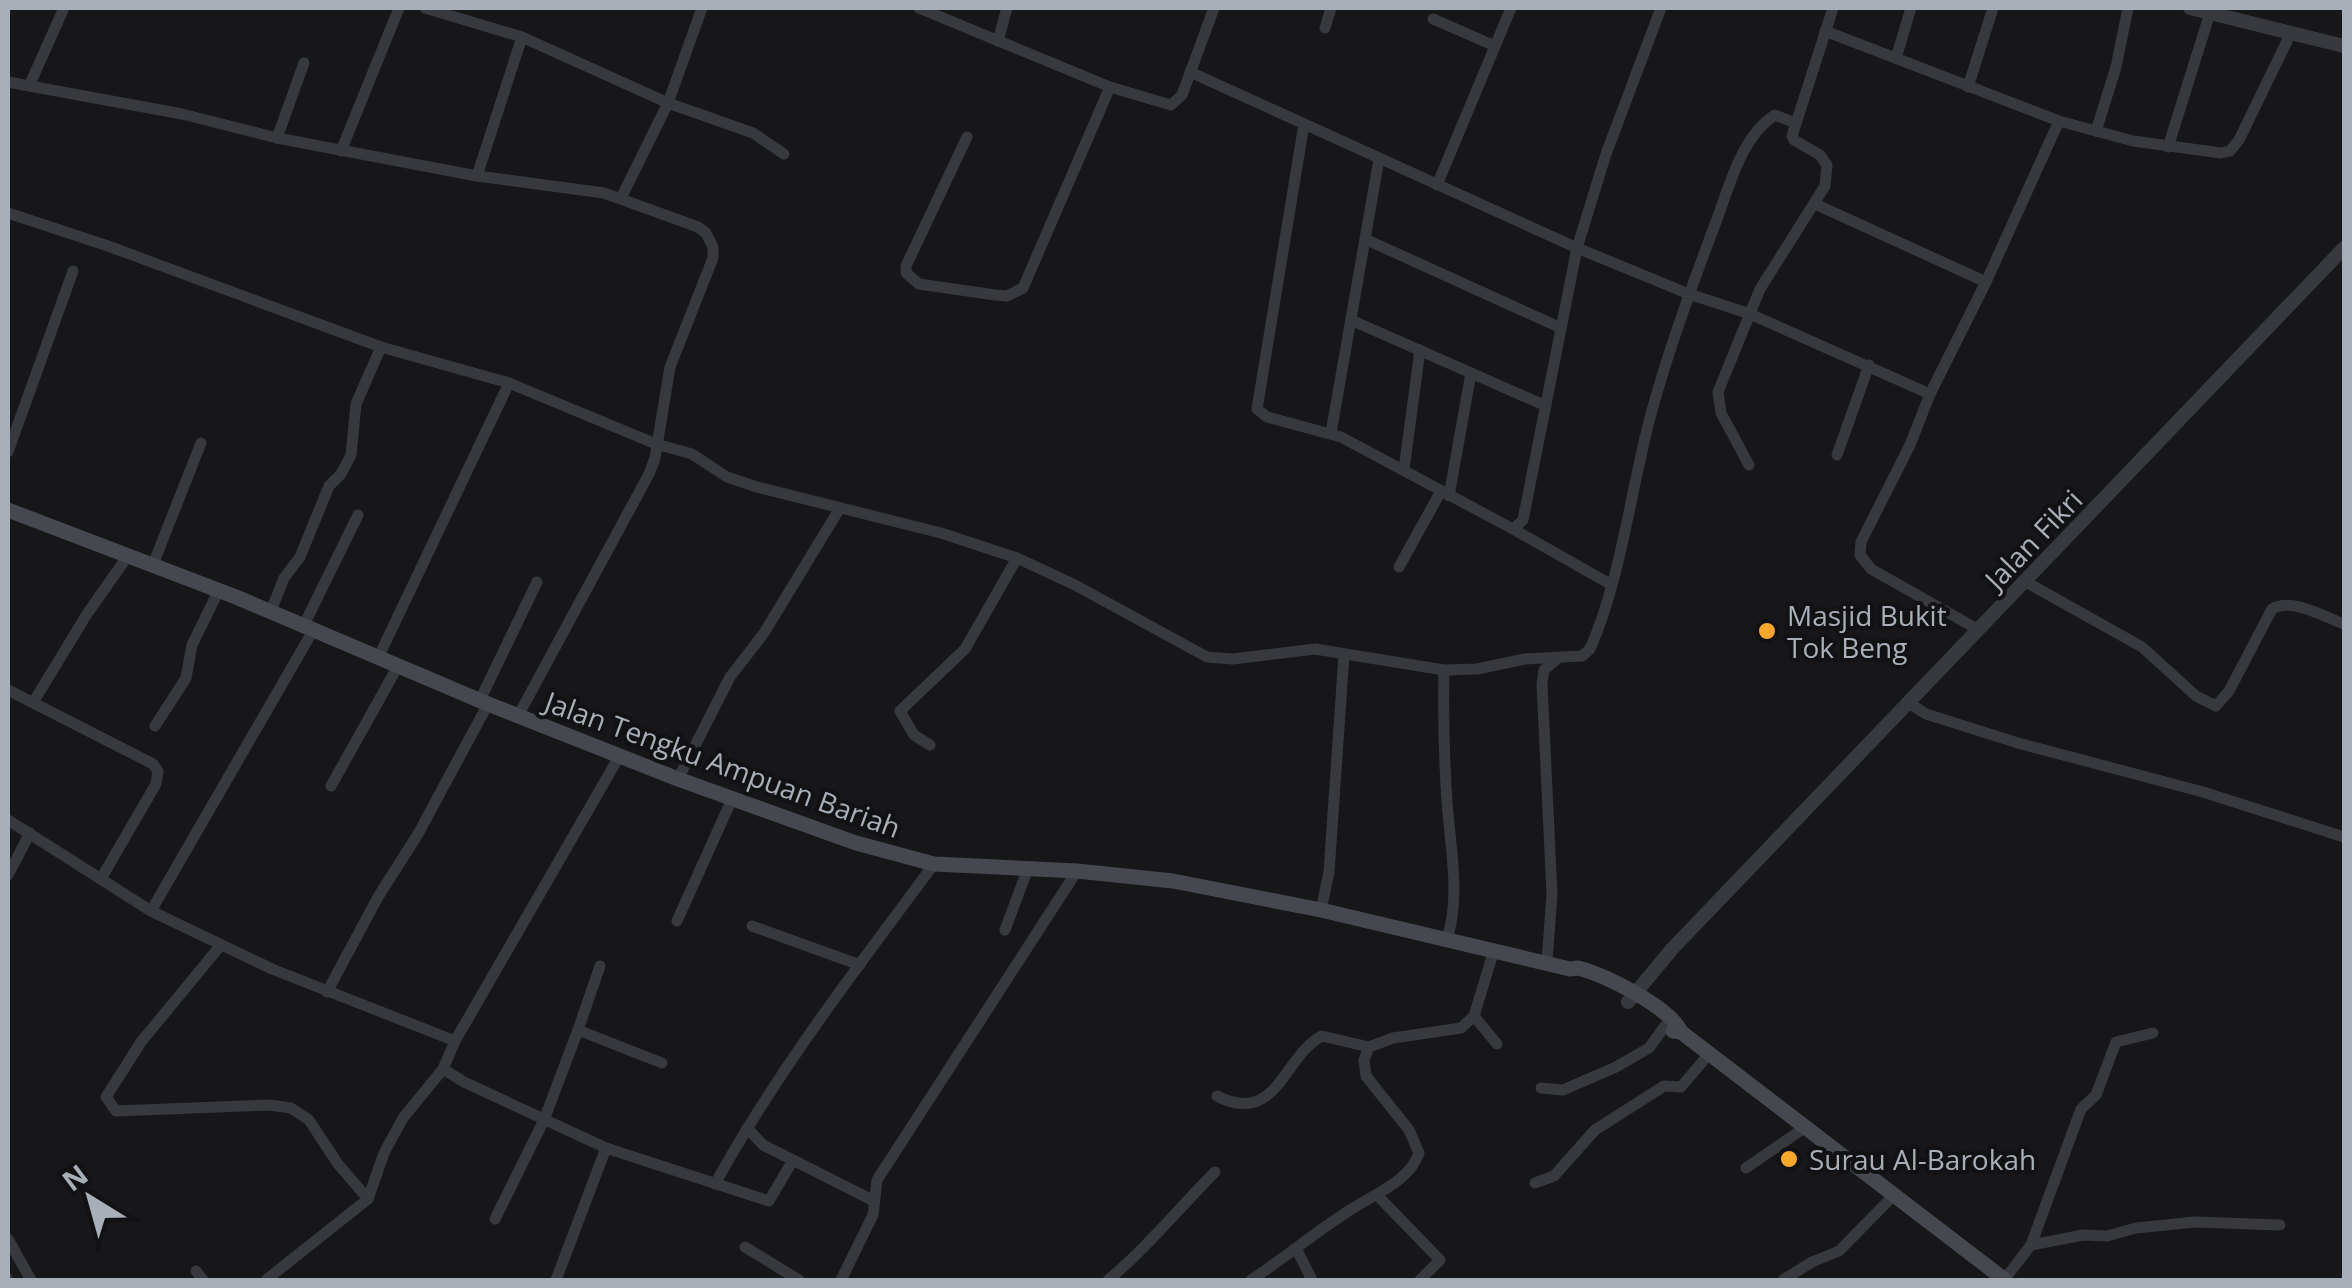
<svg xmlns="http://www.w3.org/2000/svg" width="2352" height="1288" font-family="'Open Sans',sans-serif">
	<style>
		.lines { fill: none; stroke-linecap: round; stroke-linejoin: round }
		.stream { stroke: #2c373e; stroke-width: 4 }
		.minor { stroke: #38393e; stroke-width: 11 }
		.tertiary { stroke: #38393e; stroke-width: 14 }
		.secondary { stroke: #45484e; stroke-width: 15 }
		.poi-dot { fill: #faa82d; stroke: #121214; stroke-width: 4 }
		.labels { text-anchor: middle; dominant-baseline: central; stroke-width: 8; stroke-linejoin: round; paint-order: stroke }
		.street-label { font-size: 28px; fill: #a8afb9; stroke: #121214 }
		.poi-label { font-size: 28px; fill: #a8afb9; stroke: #121214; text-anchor: start }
	</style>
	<rect width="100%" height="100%" fill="#171719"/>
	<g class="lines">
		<path class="stream" d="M8 1273 12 1280"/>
		<g class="minor">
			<path d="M425 8 522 37 668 103 753 133 784 154"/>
			<path d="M919 8 1110 87 1171 105 1182 95 1214 8"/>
			<path d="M1433 19 1495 46"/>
			<path d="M1325 28 1331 8"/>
			<path d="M1825 31 2059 121 2133 141 2221 153 2230 151 2239 140 2291 33"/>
			<path d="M998 41 1007 8"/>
			<path d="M1896 58 1911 8"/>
			<path d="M1190 72 1577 248 1689 294 1750 314 1930 394"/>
			<path d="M8 82 182 114 277 138 477 176 604 193 698 227 706 233 713 247V258L670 367 655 458 649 474 518 716"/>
			<path d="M29 86 64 8"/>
			<path d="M1968 87 1993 8"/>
			<path d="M1304 124 1257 409 1267 417 1341 437 1513 529 1523 520 1577 248 1606 154 1661 8"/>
			<path d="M2096 131 2116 67 2128 8"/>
			<path d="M967 137 906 266V273L919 284 995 295 1007 296 1023 288 1110 87"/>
			<path d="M277 138 304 63"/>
			<path d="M2168 147 2210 13"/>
			<path d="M341 151 399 8"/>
			<path d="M477 176 522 37"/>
			<path d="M1437 185 1511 8"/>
			<path d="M621 198 668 103 702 8"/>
			<path d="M1815 204 1986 282"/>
			<path d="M8 213 108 246 381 347 509 383 656 444 692 454 727 477 757 487 941 533 1017 558 1075 585 1207 657 1233 659 1315 649 1444 670 1477 669 1525 659 1582 656 1590 649C1621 579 1631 488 1651 414 1669 348 1693 283 1717 219 1730 184 1742 136 1775 115L1795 123"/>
			<path d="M1365 239 1561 328"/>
			<path d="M1351 320 1546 406"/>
			<path d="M1331 433 1379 159"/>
			<path d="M8 452 73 271"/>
			<path d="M1837 455 1869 365"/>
			<path d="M1749 465 1721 413 1718 392 1760 289 1825 186 1827 165 1820 155 1794 140 1792 136 1833 8"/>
			<path d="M1404 469 1420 350"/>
			<path d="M1449 496 1471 373"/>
			<path d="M1513 529 1610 584"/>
			<path d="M152 567 201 443"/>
			<path d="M1399 567 1441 491"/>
			<path d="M2026 582 2142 647 2196 696 2216 706 2229 691 2272 609C2292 597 2324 617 2344 624"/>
			<path d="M271 611 284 578 300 557 329 486 341 474 351 455 356 404 381 347"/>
			<path d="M304 625 358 515"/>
			<path d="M1979 630 1871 569 1860 555 1861 542 1910 445 1930 394 1986 282 2059 121"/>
			<path d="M379 656 509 383"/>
			<path d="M1444 670C1443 714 1444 757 1447 801 1450 847 1461 895 1447 939"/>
			<path d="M8 690 153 764 158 771 156 784 102 877"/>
			<path d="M480 700 537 582"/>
			<path d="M34 701 87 614 127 557"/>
			<path d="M1907 702 1926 714 2018 743 2203 792 2344 837"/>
			<path d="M155 726 186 678 192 645 218 592"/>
			<path d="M930 745 914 735 900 711 965 649 1017 558"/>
			<path d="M620 755 455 1041 443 1069 464 1082 606 1148 769 1201 793 1160 874 1201"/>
			<path d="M678 779 730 677 764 633 840 508"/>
			<path d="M331 786 398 666"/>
			<path d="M8 820 151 911 314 629"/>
			<path d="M8 875 30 833"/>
			<path d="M1321 910 1329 872 1344 655"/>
			<path d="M151 911 272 969 455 1041"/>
			<path d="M677 921 732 799"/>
			<path d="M752 926 860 965"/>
			<path d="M1005 930 1027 871"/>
			<path d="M221 945 141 1042 106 1097 116 1111 269 1105 291 1108 309 1120 338 1164 368 1199"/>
			<path d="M1547 962 1552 894 1542 684 1544 670 1557 659"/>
			<path d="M327 992 378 897 418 834 488 704"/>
			<path d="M1474 1016 1497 1044"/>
			<path d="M578 1030 600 966"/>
			<path d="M1541 1088 1563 1090 1616 1067 1649 1048 1665 1026"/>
			<path d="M1217 1096C1277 1127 1284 1055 1322 1036L1369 1047 1393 1038 1461 1028 1474 1016 1494 950"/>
			<path d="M747 1128 763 1145 793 1160"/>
			<path d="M1746 1168 1807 1126"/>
			<path d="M1535 1183 1554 1176 1595 1130 1664 1086 1681 1087 1709 1054"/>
			<path d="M715 1184C777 1071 857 968 934 864"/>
			<path d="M1378 1196 1440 1260 1420 1280"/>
			<path d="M495 1219 544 1120 578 1030 662 1063"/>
			<path d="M8 1239 31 1280"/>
			<path d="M2031 1245 2081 1109 2096 1095 2116 1042 2153 1033"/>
			<path d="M745 1247 799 1280"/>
			<path d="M1297 1250 1312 1280"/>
			<path d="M196 1271 203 1280"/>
			<path d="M266 1280 368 1199 384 1153 403 1118 443 1069"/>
			<path d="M556 1280 606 1148"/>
			<path d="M841 1280 873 1215 877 1180 1077 871"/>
			<path d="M1108 1280C1147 1248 1179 1208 1215 1172"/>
			<path d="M1251 1280C1286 1257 1319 1229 1355 1207 1377 1193 1410 1180 1419 1153L1409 1130 1366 1076 1364 1060 1369 1047"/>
			<path d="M1783 1280 1812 1262 1839 1251 1895 1194"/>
			<path d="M2004 1280 2031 1245 2083 1235 2107 1236 2136 1228 2195 1222 2280 1225"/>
		</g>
		<g class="tertiary">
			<path d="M2190 8 2344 46"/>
			<path d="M1628 1002 1672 949 2344 248"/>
		</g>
		<g class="secondary">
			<path d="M8 510 236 597 488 704 678 779 856 843 934 864 1077 871 1173 881 1321 910 1570 969 1578 968C1605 975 1670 1007 1681 1032"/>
			<path d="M1673 1031 1681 1032 2005 1280"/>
		</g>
	</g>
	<g class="poi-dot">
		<circle cx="1767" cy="631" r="10"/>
		<circle cx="1789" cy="1159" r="10"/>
	</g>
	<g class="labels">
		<g class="street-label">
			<text transform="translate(2033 539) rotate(-46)">Jalan Fikri</text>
			<text transform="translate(723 764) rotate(20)">Jalan Tengku Ampuan Bariah</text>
		</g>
		<g class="poi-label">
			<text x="1787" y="615">Masjid Bukit<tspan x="1787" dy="32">Tok Beng</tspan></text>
			<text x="1809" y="1159">Surau Al-Barokah</text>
		</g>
	</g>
	<rect width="2352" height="1288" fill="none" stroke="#a8afb9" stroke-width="20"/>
	<g transform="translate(90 1198) rotate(323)" stroke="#121214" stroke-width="8" paint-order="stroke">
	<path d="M0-8L18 38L0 25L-18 38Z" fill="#a8afb9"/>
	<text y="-15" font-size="28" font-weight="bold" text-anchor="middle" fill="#a8afb9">N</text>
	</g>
</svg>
